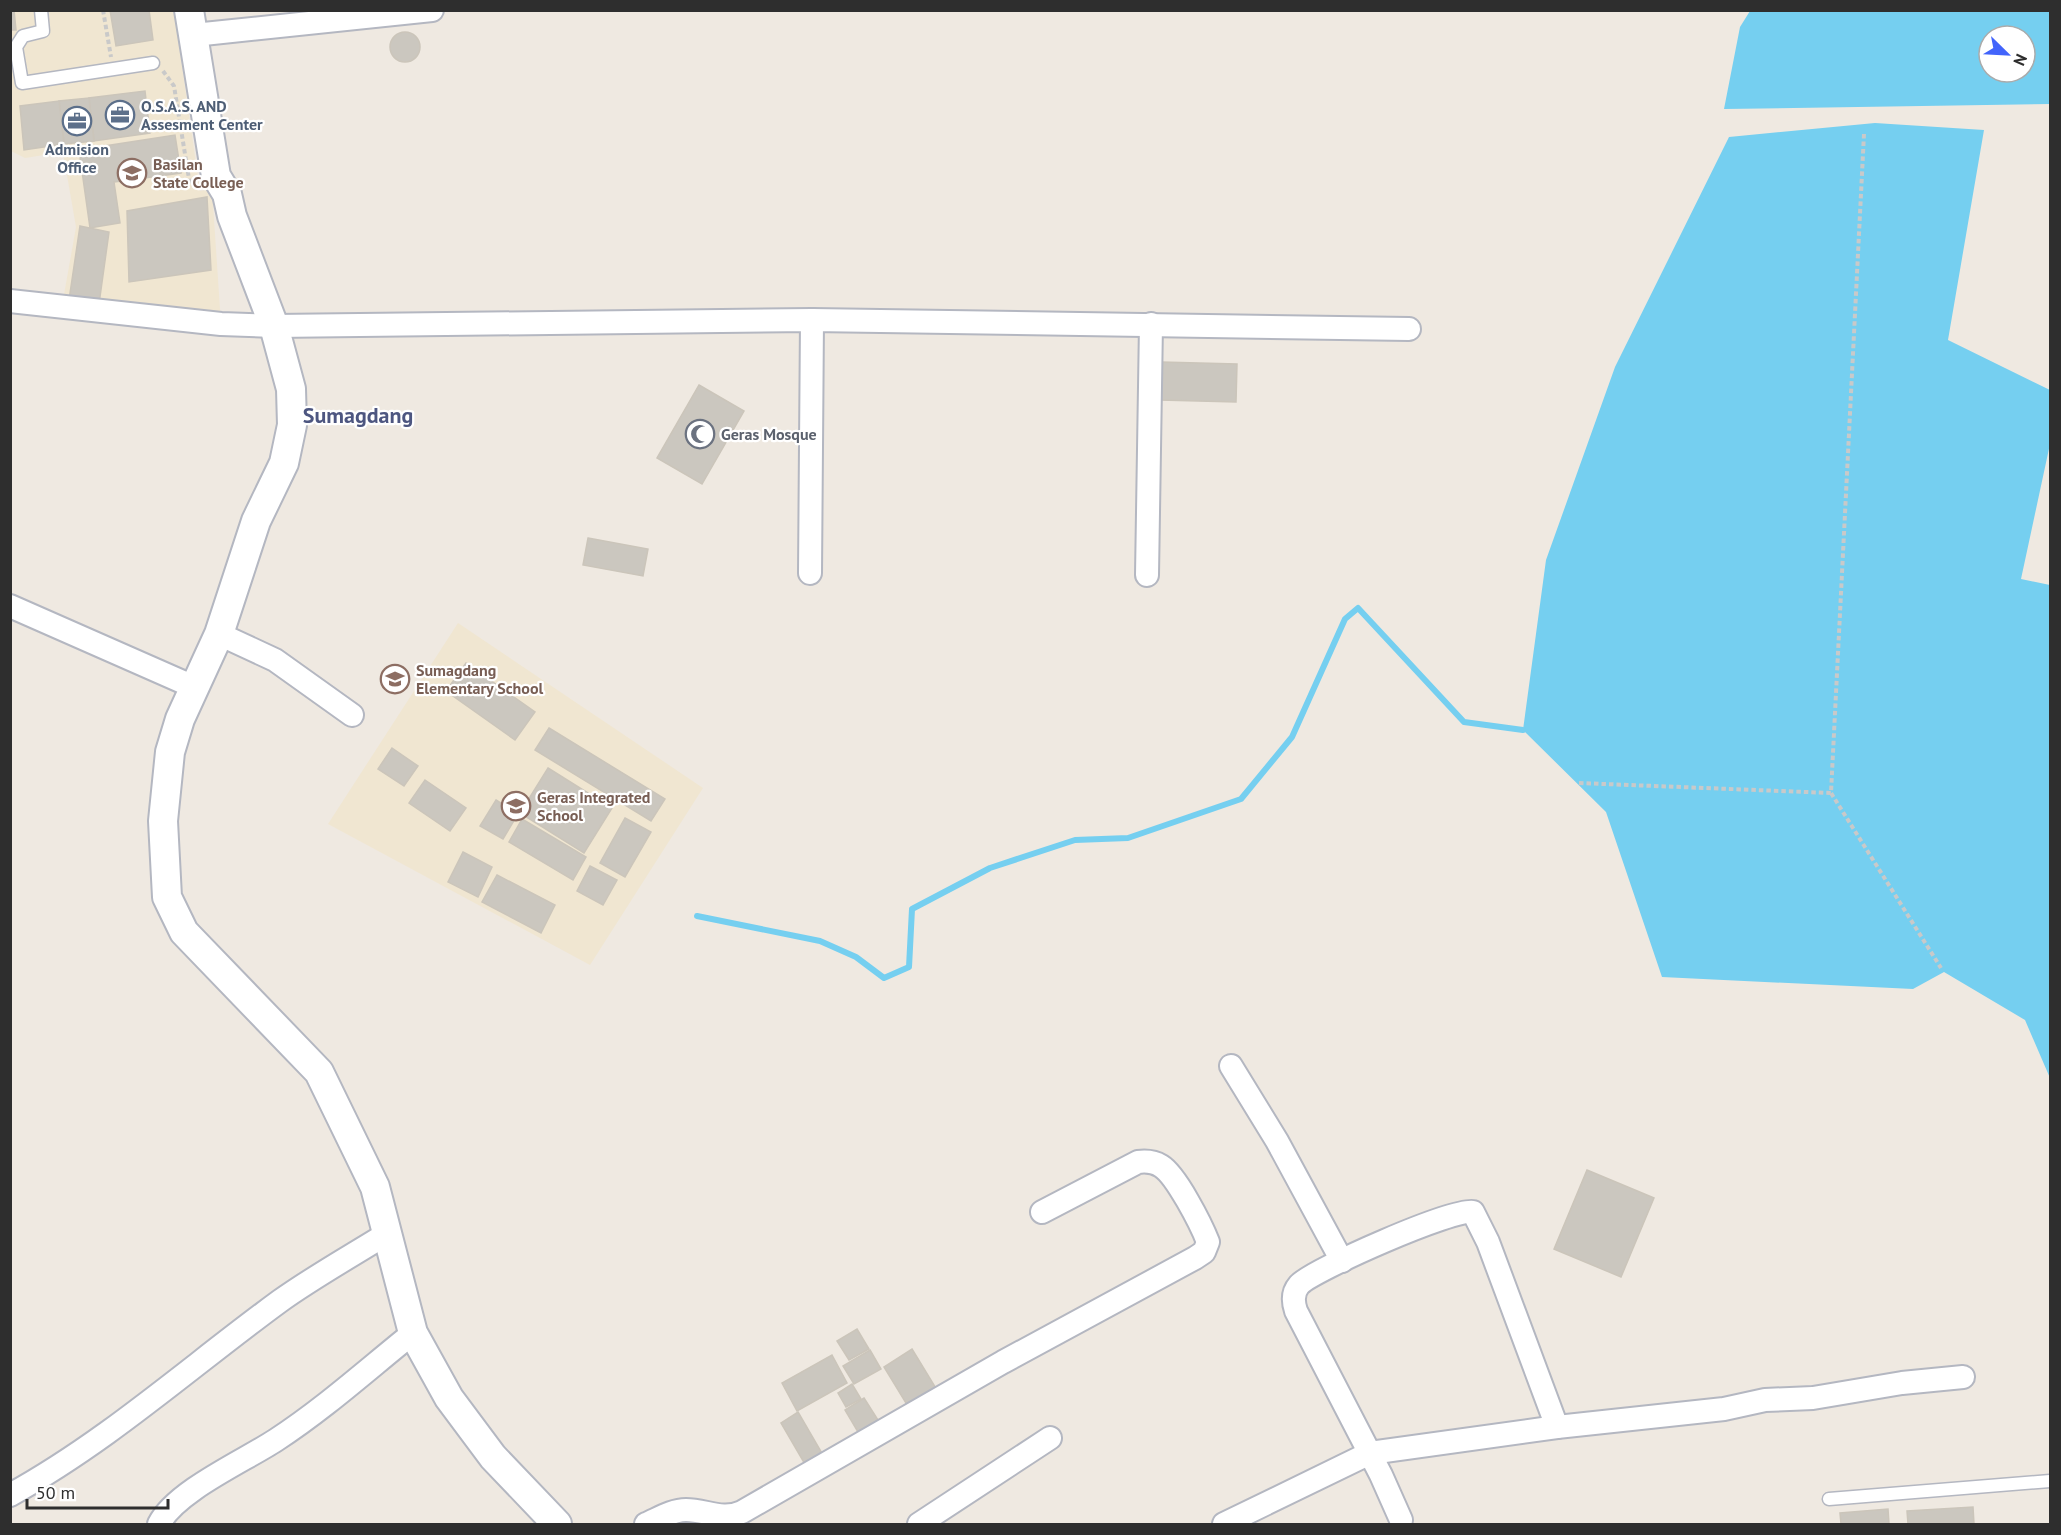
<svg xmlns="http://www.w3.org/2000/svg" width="2061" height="1535" font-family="'PT Sans',sans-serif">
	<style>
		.education { fill: #f0e6d1 }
		.water { fill: #75cff0; fill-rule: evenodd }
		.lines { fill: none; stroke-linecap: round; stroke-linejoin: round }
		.stream { stroke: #75cff0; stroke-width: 6 }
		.building { fill: #cbc7bf; stroke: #cbc5ba; stroke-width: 1.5 }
		.service-casing { stroke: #b4b7c1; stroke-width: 15 }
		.minor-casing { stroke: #b4b7c1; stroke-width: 26 }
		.tertiary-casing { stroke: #b4b7c1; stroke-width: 32 }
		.path { stroke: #c9c9c9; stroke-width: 4; stroke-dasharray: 4.5 3; stroke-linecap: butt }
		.service { stroke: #fff; stroke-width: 12 }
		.minor { stroke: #fff; stroke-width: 22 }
		.tertiary { stroke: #fff; stroke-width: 28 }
		.labels { text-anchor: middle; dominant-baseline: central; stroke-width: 4.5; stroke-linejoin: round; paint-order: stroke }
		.service-label { font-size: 16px; font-weight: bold; fill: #4e5e75; stroke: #fff; text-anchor: start }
		.education-label { font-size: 16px; font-weight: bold; fill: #785e54; stroke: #fff; text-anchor: start }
		.worship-label { font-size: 16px; font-weight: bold; fill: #5b616d; stroke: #fff; text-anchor: start }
		.district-label { font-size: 22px; font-weight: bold; fill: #4d5680; stroke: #fff }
	</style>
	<rect width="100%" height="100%" fill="#efe9e1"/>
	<g class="education">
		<path d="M11 11H174L200 191 212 189 221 324 62 306 76 227 63 152 25 158 11 151Z"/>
		<path d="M458 623 703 788 590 965 328 824Z"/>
	</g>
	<g class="water">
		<path d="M1750 11H2050V104L1724 109 1740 27ZM1989 36H2025V72H1989Z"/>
		<path d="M1875 123 1984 130 1948 340 2050 390V444L2021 579 2050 585V1078L2025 1020 1944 972 1913 989 1662 977 1606 812 1523 730 1546 560 1615 367 1729 137Z"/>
	</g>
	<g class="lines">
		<path class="stream" d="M697 916 820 941 856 957 884 978 909 967 912 909 990 868 1075 840 1128 838 1241 799 1292 737 1345 619 1358 608 1464 722 1523 730"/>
	</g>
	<g class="building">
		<path d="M10 10H14L16 30H10Z"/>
		<path d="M110 10H149L153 40 116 46Z"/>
		<circle cx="405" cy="47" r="15"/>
		<path d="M145 91 150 133 94 141 89 98Z"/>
		<path d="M89 98 94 141 64 144 59 101Z"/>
		<path d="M59 101 64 144 24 150 20 106Z"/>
		<path d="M175 135 181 173 114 182 120 223 90 228 79 150Z"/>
		<path d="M207 197 211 270 129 282 127 211Z"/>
		<path d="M80 226 109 232 99 304 69 300Z"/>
		<path d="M1161 362 1237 364 1236 402 1160 400Z"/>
		<path d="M699 385 744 411 702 484 657 458Z"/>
		<path d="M588 538 648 549 643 576 583 565Z"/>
		<path d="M466 663 535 712 515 740 446 691Z"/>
		<path d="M549 728 665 799 651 821 535 750Z"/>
		<path d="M392 748 418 766 404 786 378 769Z"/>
		<path d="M548 768 612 808 584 853 520 813Z"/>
		<path d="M425 780 466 808 450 831 409 803Z"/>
		<path d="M496 800 518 814 503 839 480 826Z"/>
		<path d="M625 818 651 832 625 877 600 863Z"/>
		<path d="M522 819 586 857 573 880 509 842Z"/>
		<path d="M463 852 492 867 478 897 448 882Z"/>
		<path d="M590 866 617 880 603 905 577 891Z"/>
		<path d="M497 875 555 905 541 933 482 902Z"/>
		<path d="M1587 1170 1654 1198 1621 1277 1554 1249Z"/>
		<path d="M857 1329 869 1349 849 1360 837 1341Z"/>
		<path d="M912 1349 937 1390 909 1408 884 1367Z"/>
		<path d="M870 1350 881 1369 854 1384 843 1366Z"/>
		<path d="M832 1355 847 1383 797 1411 782 1383Z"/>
		<path d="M852 1384 861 1399 846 1407 838 1393Z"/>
		<path d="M864 1398 878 1420 858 1432 845 1410Z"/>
		<path d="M798 1412 823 1455 806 1466 781 1423Z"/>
		<path d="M1973 1507 1974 1524H1908L1907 1511Z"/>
		<path d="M1888 1509 1889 1524H1841L1840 1513Z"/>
	</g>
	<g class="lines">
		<g class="service-casing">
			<g id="service">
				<path d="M41 10 43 31 23 36 16 47 22 83 153 63"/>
				<path d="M1829 1499 2050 1481"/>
			</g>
		</g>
		<g class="minor-casing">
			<g id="minor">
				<path d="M194 35 432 10"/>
				<path d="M10 301 221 324 274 326 812 320 1409 329"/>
				<path d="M810 573 812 320"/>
				<path d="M1147 575 1151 324"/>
				<path d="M10 606 194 687"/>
				<path d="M219 634 275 660 352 715"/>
				<path d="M1231 1066 1277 1141 1342 1261"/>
				<path d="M10 1495C108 1441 191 1366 280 1301 315 1276 353 1255 388 1233"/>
				<path d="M1401 1520 1381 1475 1296 1311C1293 1302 1292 1293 1299 1285 1312 1270 1456 1207 1473 1212L1488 1242 1557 1427"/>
				<path d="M159 1524C176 1491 244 1461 276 1440 325 1408 368 1369 413 1333"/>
				<path d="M646 1524C658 1519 672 1510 686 1510 706 1510 722 1521 742 1512L1003 1362 1195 1258 1204 1252 1208 1242C1201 1224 1176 1175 1161 1166 1153 1161 1146 1161 1138 1162L1042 1212"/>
				<path d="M919 1524 1050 1438"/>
				<path d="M1224 1524 1370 1453 1557 1427 1724 1409 1765 1400 1813 1398 1902 1383 1963 1377"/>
			</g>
		</g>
		<g class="tertiary-casing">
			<path id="tertiary" d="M189 10 216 176 227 194 232 216 274 326 291 389 292 425 284 463 256 521 219 634 180 719 170 752 163 821 167 897 184 932 319 1072 375 1187 413 1333 449 1398 493 1457 557 1524"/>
		</g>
		<g class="path">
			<path d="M103 10 111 57"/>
			<path d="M163 71 174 86 190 185 195 183"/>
			<path d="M1864 134 1831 793 1941 968"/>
			<path d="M1579 783 1831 793"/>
		</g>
		<use href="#service" class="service"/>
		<use href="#minor" class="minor"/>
		<use href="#tertiary" class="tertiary"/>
	</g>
	<defs>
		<g id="office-ring" transform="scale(1.5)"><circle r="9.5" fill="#fff" stroke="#5c6f8a" stroke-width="1.5"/><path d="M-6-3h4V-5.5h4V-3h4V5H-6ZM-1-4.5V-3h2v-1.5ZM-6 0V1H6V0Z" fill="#5c6f8a"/></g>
		<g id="university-ring" transform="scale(1.5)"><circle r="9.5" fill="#fff" stroke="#8d6e63" stroke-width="1.5"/><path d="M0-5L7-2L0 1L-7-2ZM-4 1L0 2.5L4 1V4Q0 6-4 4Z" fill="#8d6e63"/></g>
		<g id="mosque-ring" transform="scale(1.5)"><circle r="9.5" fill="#fff" stroke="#6b7280" stroke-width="1.5"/><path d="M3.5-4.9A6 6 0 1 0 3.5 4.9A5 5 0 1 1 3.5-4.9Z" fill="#6b7280"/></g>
		<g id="school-ring" transform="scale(1.5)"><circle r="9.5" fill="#fff" stroke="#8d6e63" stroke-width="1.5"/><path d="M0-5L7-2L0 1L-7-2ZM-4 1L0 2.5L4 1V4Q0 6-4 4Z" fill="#8d6e63"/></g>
	</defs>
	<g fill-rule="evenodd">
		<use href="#office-ring" x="120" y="115"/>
		<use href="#office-ring" x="77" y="121"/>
		<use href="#university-ring" x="132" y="173"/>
		<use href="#mosque-ring" x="700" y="434"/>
		<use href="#school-ring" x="395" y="679"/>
		<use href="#school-ring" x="516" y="806"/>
	</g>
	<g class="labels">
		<g class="service-label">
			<text x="141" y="106">O.S.A.S. AND<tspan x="141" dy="18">Assesment Center</tspan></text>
			<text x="77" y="149" text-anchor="middle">Admision<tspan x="77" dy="18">Office</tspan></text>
		</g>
		<g class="education-label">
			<text x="153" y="164">Basilan<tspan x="153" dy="18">State College</tspan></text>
			<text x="416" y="670">Sumagdang<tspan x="416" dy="18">Elementary School</tspan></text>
			<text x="537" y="797">Geras Integrated<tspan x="537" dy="18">School</tspan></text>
		</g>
		<g class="worship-label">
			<text x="721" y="434">Geras Mosque</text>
		</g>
		<g class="district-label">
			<text x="358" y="415">Sumagdang</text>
		</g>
	</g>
	<rect width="2061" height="1535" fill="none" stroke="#2e2e2e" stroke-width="24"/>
	<g transform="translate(2007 54) rotate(114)"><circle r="28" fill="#ffffff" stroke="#ababab" stroke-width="1.5"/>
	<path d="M0-4.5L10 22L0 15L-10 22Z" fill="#4264fb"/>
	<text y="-9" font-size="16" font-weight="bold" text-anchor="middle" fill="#2e2e2e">N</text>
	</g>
	<path d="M27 1499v9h141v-9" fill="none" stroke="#2e2e2e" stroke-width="3"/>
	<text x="36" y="1499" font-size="18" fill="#2e2e2e" stroke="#ffffff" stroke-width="4.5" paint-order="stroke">50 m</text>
</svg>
